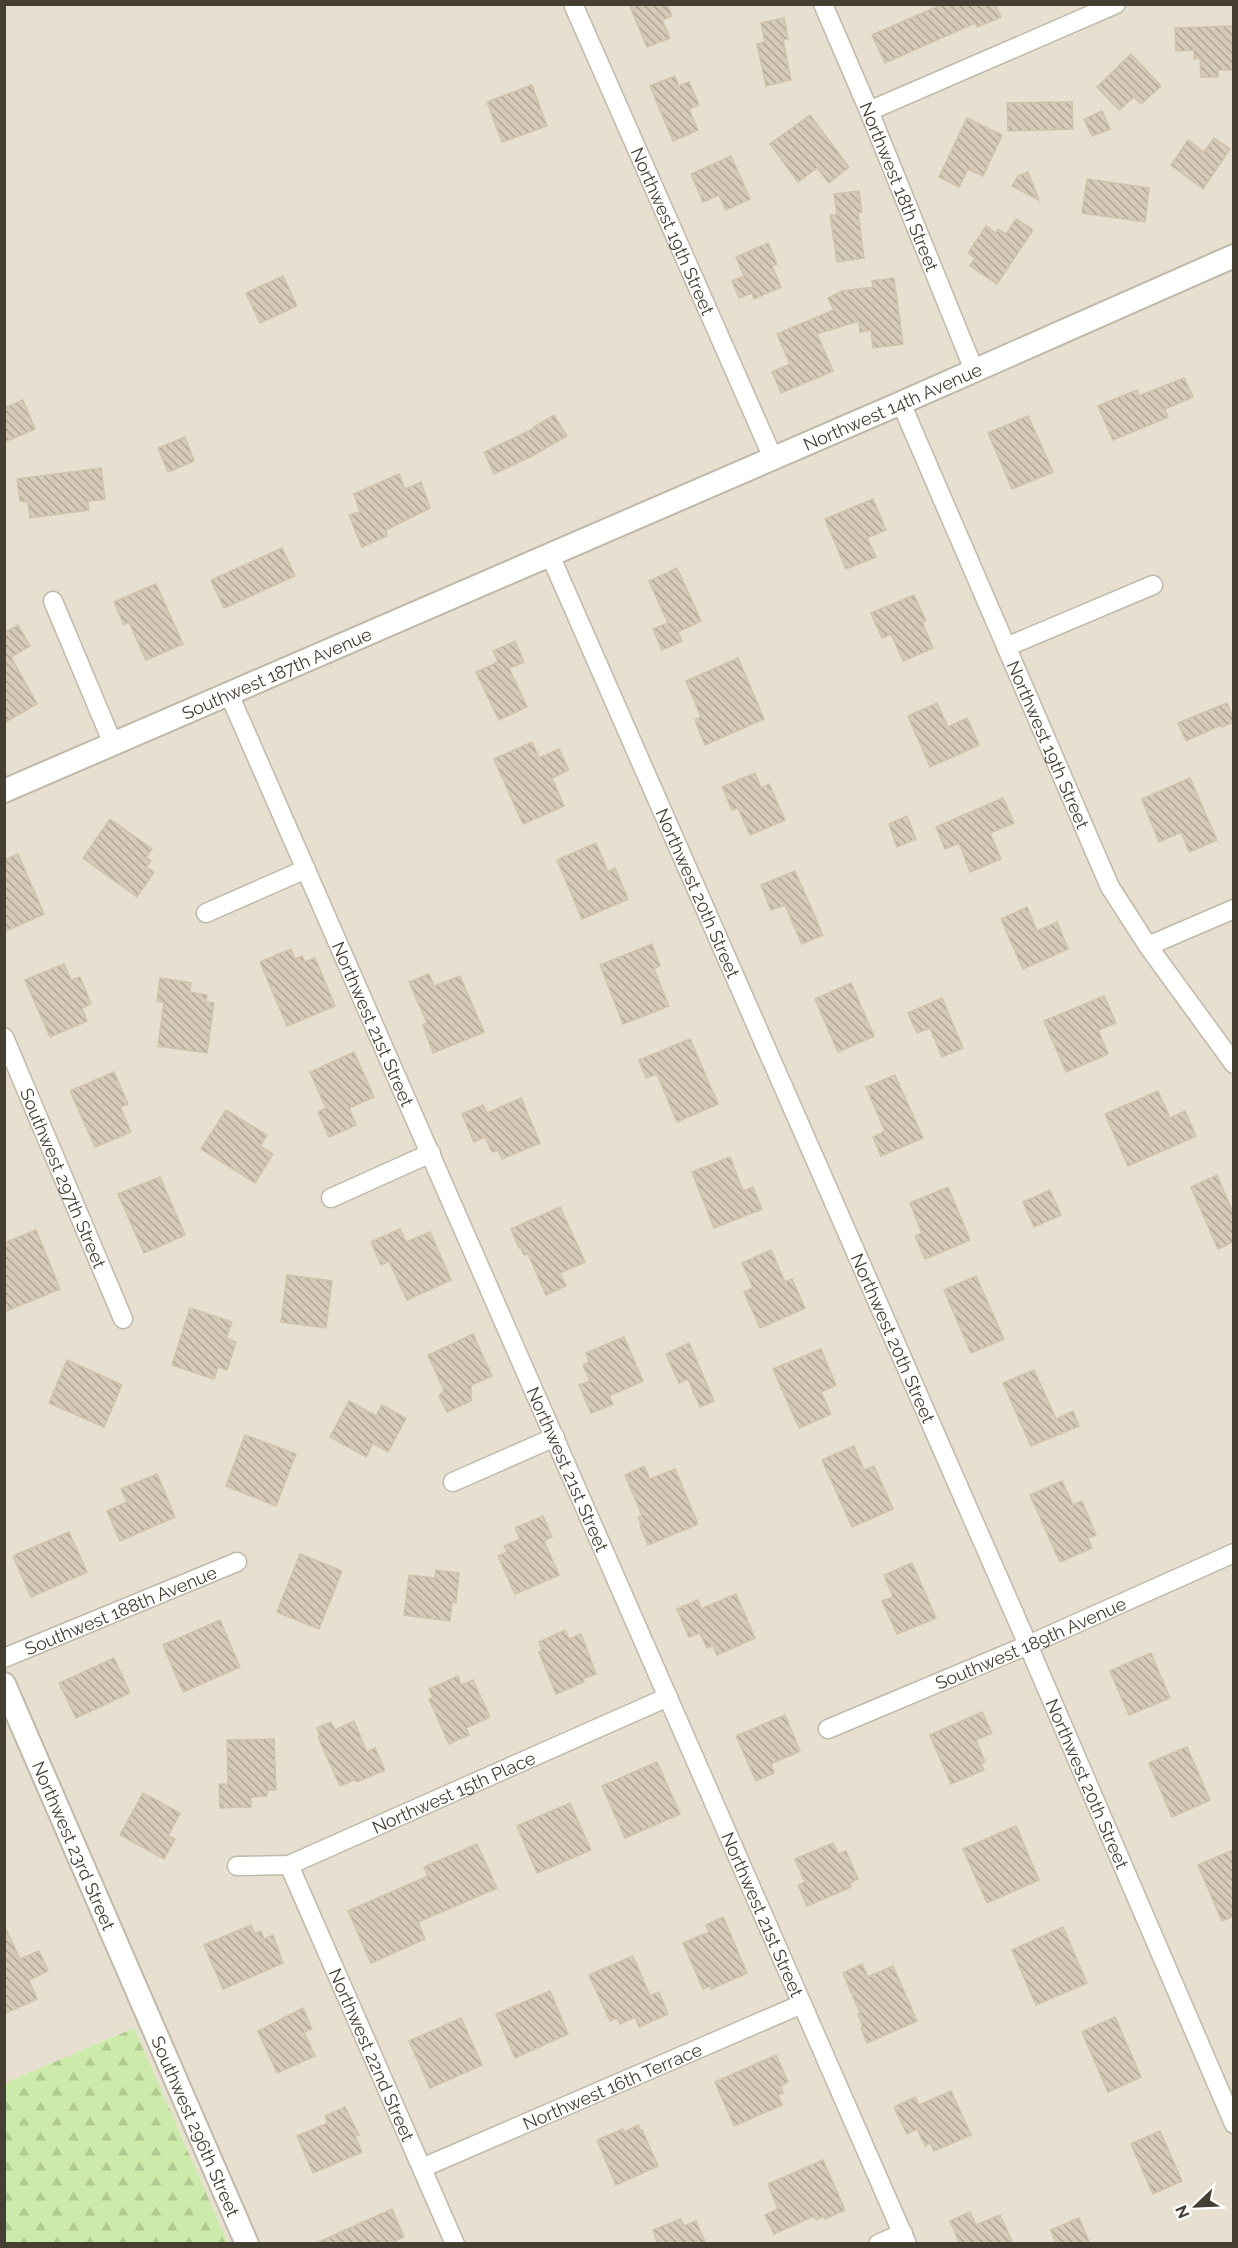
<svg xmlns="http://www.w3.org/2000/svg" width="1238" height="2248" font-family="Raleway,sans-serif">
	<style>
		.residential { fill: #e7e0d1 }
		.forest { fill: url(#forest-firs) }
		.building { fill: url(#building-back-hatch); stroke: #d0c2ab; stroke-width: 1.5 }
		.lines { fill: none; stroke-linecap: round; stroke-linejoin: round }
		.minor-casing { stroke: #c1b9a8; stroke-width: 21 }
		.tertiary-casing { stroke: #c1b9a8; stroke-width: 26 }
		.minor { stroke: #fff; stroke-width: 18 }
		.tertiary { stroke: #fff; stroke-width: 22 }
		.labels { text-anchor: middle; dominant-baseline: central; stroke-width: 6; stroke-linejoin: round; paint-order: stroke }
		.street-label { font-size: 18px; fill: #453e33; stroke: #fff }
	</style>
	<defs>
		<pattern id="forest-firs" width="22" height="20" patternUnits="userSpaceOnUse" patternTransform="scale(1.5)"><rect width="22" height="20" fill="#cceaa9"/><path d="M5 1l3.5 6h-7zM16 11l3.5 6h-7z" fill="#b1ca92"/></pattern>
		<pattern id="building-back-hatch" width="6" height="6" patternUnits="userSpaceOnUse" patternTransform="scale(1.5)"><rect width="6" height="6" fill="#d5cab8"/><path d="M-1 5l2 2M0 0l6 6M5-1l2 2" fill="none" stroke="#afa596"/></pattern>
	</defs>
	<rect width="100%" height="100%" fill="#f3eee3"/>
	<path class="residential" d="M5 5H1233V2243H228L134 2028 5 2083Z"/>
	<path class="forest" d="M134 2028 228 2243H5V2083Z"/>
	<g class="building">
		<path d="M629 4H667L672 16 662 20 670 38 647 47Z"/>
		<path d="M943 4H995L1001 17 977 27 975 23 885 63 872 35Z"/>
		<path d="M784 18 788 39 783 40 791 80 766 86 757 44 765 42 761 23Z"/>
		<path d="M1233 26V70H1218V77H1201L1200 58 1194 59V50L1176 51 1175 28Z"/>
		<path d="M1131 54 1161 86 1141 104 1134 97 1119 110 1097 87Z"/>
		<path d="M675 76 679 86 689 82 699 105 689 109 698 130 673 141 650 86Z"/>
		<path d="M532 85 547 126 502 142 487 102Z"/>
		<path d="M1072 102 1073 129 1008 131 1007 103Z"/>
		<path d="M1102 111 1110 129 1092 136 1084 119Z"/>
		<path d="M810 115 849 167 829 183 817 168 798 182 770 144Z"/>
		<path d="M967 118 1002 135 983 176 968 169 959 187 939 177Z"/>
		<path d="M1214 138 1230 149 1203 189 1171 165 1188 140 1204 152Z"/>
		<path d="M731 156 750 199 726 210 719 195 703 202 691 174Z"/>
		<path d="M1028 172 1039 200 1012 186 1018 176Z"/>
		<path d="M1087 179 1149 188 1145 222 1082 213Z"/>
		<path d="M859 191 862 212 858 213 864 258 837 262 830 215H837L834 194Z"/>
		<path d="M1016 219 1033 230 997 284 970 266 975 258 968 253 986 226 996 233 998 229 1006 234Z"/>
		<path d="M768 243 777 264 772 266 781 287 754 299 752 293 739 298 732 281 744 276 736 257Z"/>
		<path d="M283 276 297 306 260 323 246 293Z"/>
		<path d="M894 278 903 344 873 348 871 330 860 332 859 321 817 334 833 371 781 393 772 372 790 364 777 334 834 310 828 298 842 291 873 287 872 281Z"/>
		<path d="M1184 378 1193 397 1165 409 1168 417 1113 440 1098 406 1137 390 1139 396Z"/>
		<path d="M23 400 35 429 4 442V408Z"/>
		<path d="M554 415 567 436 532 456 494 474 484 452 535 428 534 427Z"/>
		<path d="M1028 416 1053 472 1012 489 988 433Z"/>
		<path d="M185 437 194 461 168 472 158 448Z"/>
		<path d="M101 468 105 499 88 501 89 510 30 518 28 502 20 501 17 479Z"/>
		<path d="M399 474 405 489 421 482 430 508 386 530 387 536 362 547 349 515 360 512 354 494Z"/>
		<path d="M873 499 886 530 867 538 876 557 846 569 825 519Z"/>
		<path d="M282 548 295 576 224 608 211 580Z"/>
		<path d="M677 568 701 621 678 632 682 641 662 650 653 629 668 623 649 581Z"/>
		<path d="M156 584 183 644 146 660 129 622 124 625 114 602Z"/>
		<path d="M914 595 926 621 922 622 933 648 903 661 891 634 882 638 871 613Z"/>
		<path d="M18 625 30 646 11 657 37 704 4 723V633Z"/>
		<path d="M515 641 524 662 509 668 527 707 499 720 476 672 498 662 493 651Z"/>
		<path d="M738 658 764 719 705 745 695 720 701 717 686 681Z"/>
		<path d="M937 703 948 727 967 718 979 745 930 767 908 716Z"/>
		<path d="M1227 703 1233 717V722L1222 727 1221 725 1186 741 1178 723Z"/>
		<path d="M532 742 539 758 559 749 569 770 552 778 564 806 523 824 494 759Z"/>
		<path d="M755 773 761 788 769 784 785 820 750 835 738 808 732 810 722 787Z"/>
		<path d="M1190 778 1217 840 1189 852 1181 832 1159 842 1142 799Z"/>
		<path d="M1003 798 1014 823 990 833 1001 859 970 872 959 843 945 849 936 827Z"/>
		<path d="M907 816 916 839 897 847 889 824Z"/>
		<path d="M110 819 152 849 146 857 151 861 146 867 154 872 137 897 83 858Z"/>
		<path d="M596 843 608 872 615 868 628 899 582 919 557 860Z"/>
		<path d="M18 854 44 914 4 932V860Z"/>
		<path d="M795 871 823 935 802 944 785 905 771 910 761 885Z"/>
		<path d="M1027 907 1037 931 1057 922 1068 949 1023 969 1001 919Z"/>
		<path d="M652 944 660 966 654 969 669 1006 623 1024 600 965Z"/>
		<path d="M291 949 295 959 302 956 305 962 315 958 335 1006 287 1026 260 962Z"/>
		<path d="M64 964 71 980 80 977 91 1004 82 1008 87 1021 50 1037 25 980Z"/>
		<path d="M429 974 434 986 460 976 484 1032 433 1053 423 1025 427 1023 409 982Z"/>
		<path d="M160 978 191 983 190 992 207 995 206 1002 214 1003 207 1053 158 1046 164 1002 157 1001Z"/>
		<path d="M851 983 874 1036 838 1052 815 999Z"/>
		<path d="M1104 996 1116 1023 1098 1030 1108 1054 1066 1072 1044 1021Z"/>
		<path d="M942 998 963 1048 942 1057 930 1028 917 1033 908 1013Z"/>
		<path d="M690 1039 718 1104 677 1122 657 1074 646 1078 639 1060Z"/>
		<path d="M354 1052 374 1097 349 1108 356 1125 329 1137 318 1112 326 1108 310 1072Z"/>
		<path d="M114 1072 128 1104 120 1107 131 1132 95 1147 70 1091Z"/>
		<path d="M895 1075 923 1138 881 1156 873 1137 885 1131 866 1087Z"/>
		<path d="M1158 1091 1170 1118 1185 1111 1196 1136 1128 1166 1105 1114Z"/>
		<path d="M521 1098 540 1143 502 1159 498 1150 492 1152 485 1137 474 1142 462 1114 483 1105 487 1113Z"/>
		<path d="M226 1110 267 1135 260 1146 273 1154 255 1183 201 1149Z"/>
		<path d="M730 1157 743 1191 753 1187 762 1209 714 1228 692 1172Z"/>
		<path d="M1217 1175 1233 1213V1242L1218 1249 1191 1187Z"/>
		<path d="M160 1177 185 1235 144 1253 118 1194Z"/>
		<path d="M948 1187 970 1240 925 1259 915 1236 922 1233 910 1203Z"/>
		<path d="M1050 1190 1061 1215 1034 1227 1023 1202Z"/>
		<path d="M560 1207 585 1262 560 1273 566 1286 546 1295 528 1254 524 1255 520 1247 519 1248 511 1229Z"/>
		<path d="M400 1229 406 1242 430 1232 451 1280 407 1300 389 1261 381 1265 371 1242Z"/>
		<path d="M36 1230 60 1289 4 1312V1243Z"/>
		<path d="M771 1250 785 1282 792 1279 805 1308 760 1328 744 1292 753 1288 742 1263Z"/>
		<path d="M287 1275 332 1281 326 1328 281 1322Z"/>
		<path d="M976 1276 1004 1339 971 1353 944 1290Z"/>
		<path d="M190 1308 232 1322 226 1338 236 1342 227 1370 218 1367 214 1379 172 1365Z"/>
		<path d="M473 1334 492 1376 471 1385V1401L447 1412 439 1396 444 1390 428 1355Z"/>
		<path d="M624 1337 643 1381 609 1396 613 1404 591 1413 579 1385 590 1381 583 1365 589 1362 586 1353Z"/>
		<path d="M689 1343 714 1401 700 1407 688 1379 679 1383 666 1354Z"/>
		<path d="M821 1349 836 1385 821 1392 831 1414 799 1428 773 1369Z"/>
		<path d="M67 1360 122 1385 104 1427 49 1403Z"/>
		<path d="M1034 1370 1056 1419 1073 1411 1079 1426 1031 1446 1003 1383Z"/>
		<path d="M349 1401 376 1416 382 1405 406 1418 388 1452 373 1443 366 1457 330 1437Z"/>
		<path d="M245 1435 296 1454 276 1506 226 1486Z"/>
		<path d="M854 1446 864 1470 874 1466 893 1509 852 1527 822 1460Z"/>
		<path d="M644 1466 650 1479 675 1469 698 1524 648 1545 640 1526H642L638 1517 642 1515 625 1475Z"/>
		<path d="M157 1474 175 1517 120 1541 107 1511 127 1502 121 1489Z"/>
		<path d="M1062 1481 1073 1505 1082 1501 1096 1535 1088 1538 1092 1548 1060 1562 1030 1495Z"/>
		<path d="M543 1516 552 1537 544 1541 559 1575 515 1594 498 1556 507 1552 504 1546 520 1539 515 1528Z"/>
		<path d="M69 1532 87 1572 31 1597 13 1556Z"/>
		<path d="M300 1554 342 1571 319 1629 277 1612Z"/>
		<path d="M912 1563 936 1618 897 1634 882 1601 893 1597 884 1575Z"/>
		<path d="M436 1570 459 1573 456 1603 452 1602 450 1621 404 1615 409 1575 435 1578Z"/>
		<path d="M736 1594 755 1638 717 1655 713 1646 707 1648 700 1633 689 1637 677 1609 698 1600 701 1609Z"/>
		<path d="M220 1620 240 1667 183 1692 163 1645Z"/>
		<path d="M565 1630 569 1639 581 1634 596 1674 583 1679 584 1682 556 1694 539 1652 542 1650 539 1642Z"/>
		<path d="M1151 1653 1170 1698 1129 1715 1110 1671Z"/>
		<path d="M114 1658 130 1693 76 1718 59 1683Z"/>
		<path d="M458 1676 461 1685 473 1680 490 1717 466 1728 469 1735 449 1744 429 1699 433 1697 429 1689Z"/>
		<path d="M982 1712 992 1733 976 1740 985 1762 981 1764 984 1770 951 1784 930 1735Z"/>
		<path d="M785 1715 800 1751 771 1764 774 1773 756 1781 736 1736Z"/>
		<path d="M354 1721 367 1752 375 1748 385 1770 357 1782 356 1779 340 1786 318 1737 320 1736 317 1728 331 1722 335 1730Z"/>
		<path d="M274 1739 276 1790H267V1796L251 1797V1807L220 1808 219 1784H228L227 1740Z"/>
		<path d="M1187 1747 1210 1800 1172 1817 1149 1763Z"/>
		<path d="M657 1762 680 1814 625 1838 602 1786Z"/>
		<path d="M143 1793 180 1813 168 1836 175 1839 164 1859 120 1835Z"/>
		<path d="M570 1803 591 1850 537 1873 517 1826Z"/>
		<path d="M1016 1826 1039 1880 987 1903 963 1849Z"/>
		<path d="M833 1843 838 1854 846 1851 858 1879 850 1883 851 1887 807 1906 798 1885 805 1882 795 1859Z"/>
		<path d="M477 1844 497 1888 418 1922 425 1939 371 1963 348 1911 428 1876 424 1867Z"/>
		<path d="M1233 1850V1916L1222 1921 1198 1865Z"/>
		<path d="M723 1917 747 1973 711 1989 710 1986 703 1989 683 1943 709 1932 706 1925Z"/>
		<path d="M4 1925 20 1959 39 1951 48 1971 29 1980 37 1999 4 2014Z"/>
		<path d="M251 1925 255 1934 261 1931 264 1939 273 1935 283 1963 223 1989 204 1945Z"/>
		<path d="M1063 1927 1087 1983 1036 2005 1012 1950Z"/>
		<path d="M633 1956 650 1996 659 1992 668 2014 639 2027 635 2017 620 2024 617 2018 610 2021 589 1975Z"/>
		<path d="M862 1964 868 1977 893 1966 917 2021 867 2043 861 2028 863 2027 858 2014 860 2013 843 1973Z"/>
		<path d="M550 1991 568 2034 515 2058 496 2014Z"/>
		<path d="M303 2008 312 2029 304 2032 315 2056 277 2073 258 2031Z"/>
		<path d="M1115 2017 1141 2077 1108 2092 1082 2032Z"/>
		<path d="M461 2018 482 2065 430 2088 409 2041Z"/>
		<path d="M776 2055 788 2082 781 2086 783 2093 778 2095 782 2105 734 2126 715 2082Z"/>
		<path d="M951 2091 971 2135 934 2151 930 2143 925 2146 917 2129 907 2134 894 2107 915 2097 919 2105Z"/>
		<path d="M345 2107 359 2135 355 2136 362 2152 313 2173 297 2136 328 2123 325 2116Z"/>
		<path d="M638 2125 640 2130H642L658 2166 616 2185 597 2140 623 2129 624 2132Z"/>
		<path d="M1160 2131 1182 2181 1153 2194 1131 2144Z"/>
		<path d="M823 2160 845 2210 825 2219 824 2216 816 2220 814 2216 774 2234 765 2215 778 2209 768 2184Z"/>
		<path d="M392 2209 404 2237 389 2244H314Z"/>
		<path d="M970 2212 976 2225 1000 2215 1013 2244H960L950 2221Z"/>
		<path d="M1079 2218 1090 2244H1056L1051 2230Z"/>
		<path d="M681 2219 684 2226 696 2221 706 2244H658L653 2230Z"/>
	</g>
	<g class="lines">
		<g class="minor-casing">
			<g id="minor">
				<path id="s1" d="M573 4 773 458"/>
				<path id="s2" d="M823 4 869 111 974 370"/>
				<path d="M869 111 1116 4"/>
				<path id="s3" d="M901 403 1110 887 1148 946 1234 1064"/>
				<path id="s4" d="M550 555 1028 1645 1234 2124"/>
				<path d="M53 601 113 744"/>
				<path d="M1006 647 1153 585"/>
				<path id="s5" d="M229 694 907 2244"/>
				<path d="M206 913 306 869"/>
				<path d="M1148 946 1234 909"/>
				<path id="s6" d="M4 1037 123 1319"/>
				<path d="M331 1198 431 1153"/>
				<path d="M453 1482 555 1437"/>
				<path id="s7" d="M4 1658 237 1562"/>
				<path id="s8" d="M828 1729 1028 1645 1234 1553"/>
				<path id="s9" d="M289 1865 455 2244"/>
				<path id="s10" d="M237 1866 289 1865 668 1697"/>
				<path id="s11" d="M422 2168 802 2004"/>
				<path d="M878 2244 903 2233"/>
			</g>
		</g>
		<g class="tertiary-casing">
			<g id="tertiary">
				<path id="s12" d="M4 791 901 403 1234 256"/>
				<path id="s13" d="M4 1684 247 2244"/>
			</g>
		</g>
		<use href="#minor" class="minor"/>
		<use href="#tertiary" class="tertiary"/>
	</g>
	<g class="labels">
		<g class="street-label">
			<text stroke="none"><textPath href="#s2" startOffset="198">Northwest 18th Street</textPath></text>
			<text stroke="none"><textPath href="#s1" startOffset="248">Northwest 19th Street</textPath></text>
			<text stroke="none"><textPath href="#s12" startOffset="968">Northwest 14th Avenue</textPath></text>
			<text stroke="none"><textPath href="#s12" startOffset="297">Southwest 187th Avenue</textPath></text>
			<text stroke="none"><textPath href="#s3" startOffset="372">Northwest 19th Street</textPath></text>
			<text stroke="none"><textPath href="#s4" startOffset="369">Northwest 20th Street</textPath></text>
			<text stroke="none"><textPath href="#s5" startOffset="360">Northwest 21st Street</textPath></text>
			<text stroke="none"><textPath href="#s6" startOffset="153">Southwest 297th Street</textPath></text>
			<text stroke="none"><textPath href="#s4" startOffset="855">Northwest 20th Street</textPath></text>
			<text stroke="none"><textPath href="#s5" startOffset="846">Northwest 21st Street</textPath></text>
			<text stroke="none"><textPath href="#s7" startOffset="126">Southwest 188th Avenue</textPath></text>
			<text stroke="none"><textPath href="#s8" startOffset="220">Southwest 189th Avenue</textPath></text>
			<text stroke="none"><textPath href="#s4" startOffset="1341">Northwest 20th Street</textPath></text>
			<text stroke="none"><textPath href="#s10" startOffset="232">Northwest 15th Place</textPath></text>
			<text stroke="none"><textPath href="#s13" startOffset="176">Northwest 23rd Street</textPath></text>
			<text stroke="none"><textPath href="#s5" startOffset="1332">Northwest 21st Street</textPath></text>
			<text stroke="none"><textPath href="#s9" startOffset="207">Northwest 22nd Street</textPath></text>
			<text stroke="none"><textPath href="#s11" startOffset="207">Northwest 16th Terrace</textPath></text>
			<text stroke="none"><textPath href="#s13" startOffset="482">Southwest 296th Street</textPath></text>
		</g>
	</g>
	<rect width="1238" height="2248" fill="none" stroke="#453e33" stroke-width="12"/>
	<g transform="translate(1196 2206) rotate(247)" stroke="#ffffff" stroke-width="4.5" paint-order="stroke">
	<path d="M0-4.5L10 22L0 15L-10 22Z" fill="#453e33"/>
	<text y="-9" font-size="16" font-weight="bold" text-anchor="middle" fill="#453e33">N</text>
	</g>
</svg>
